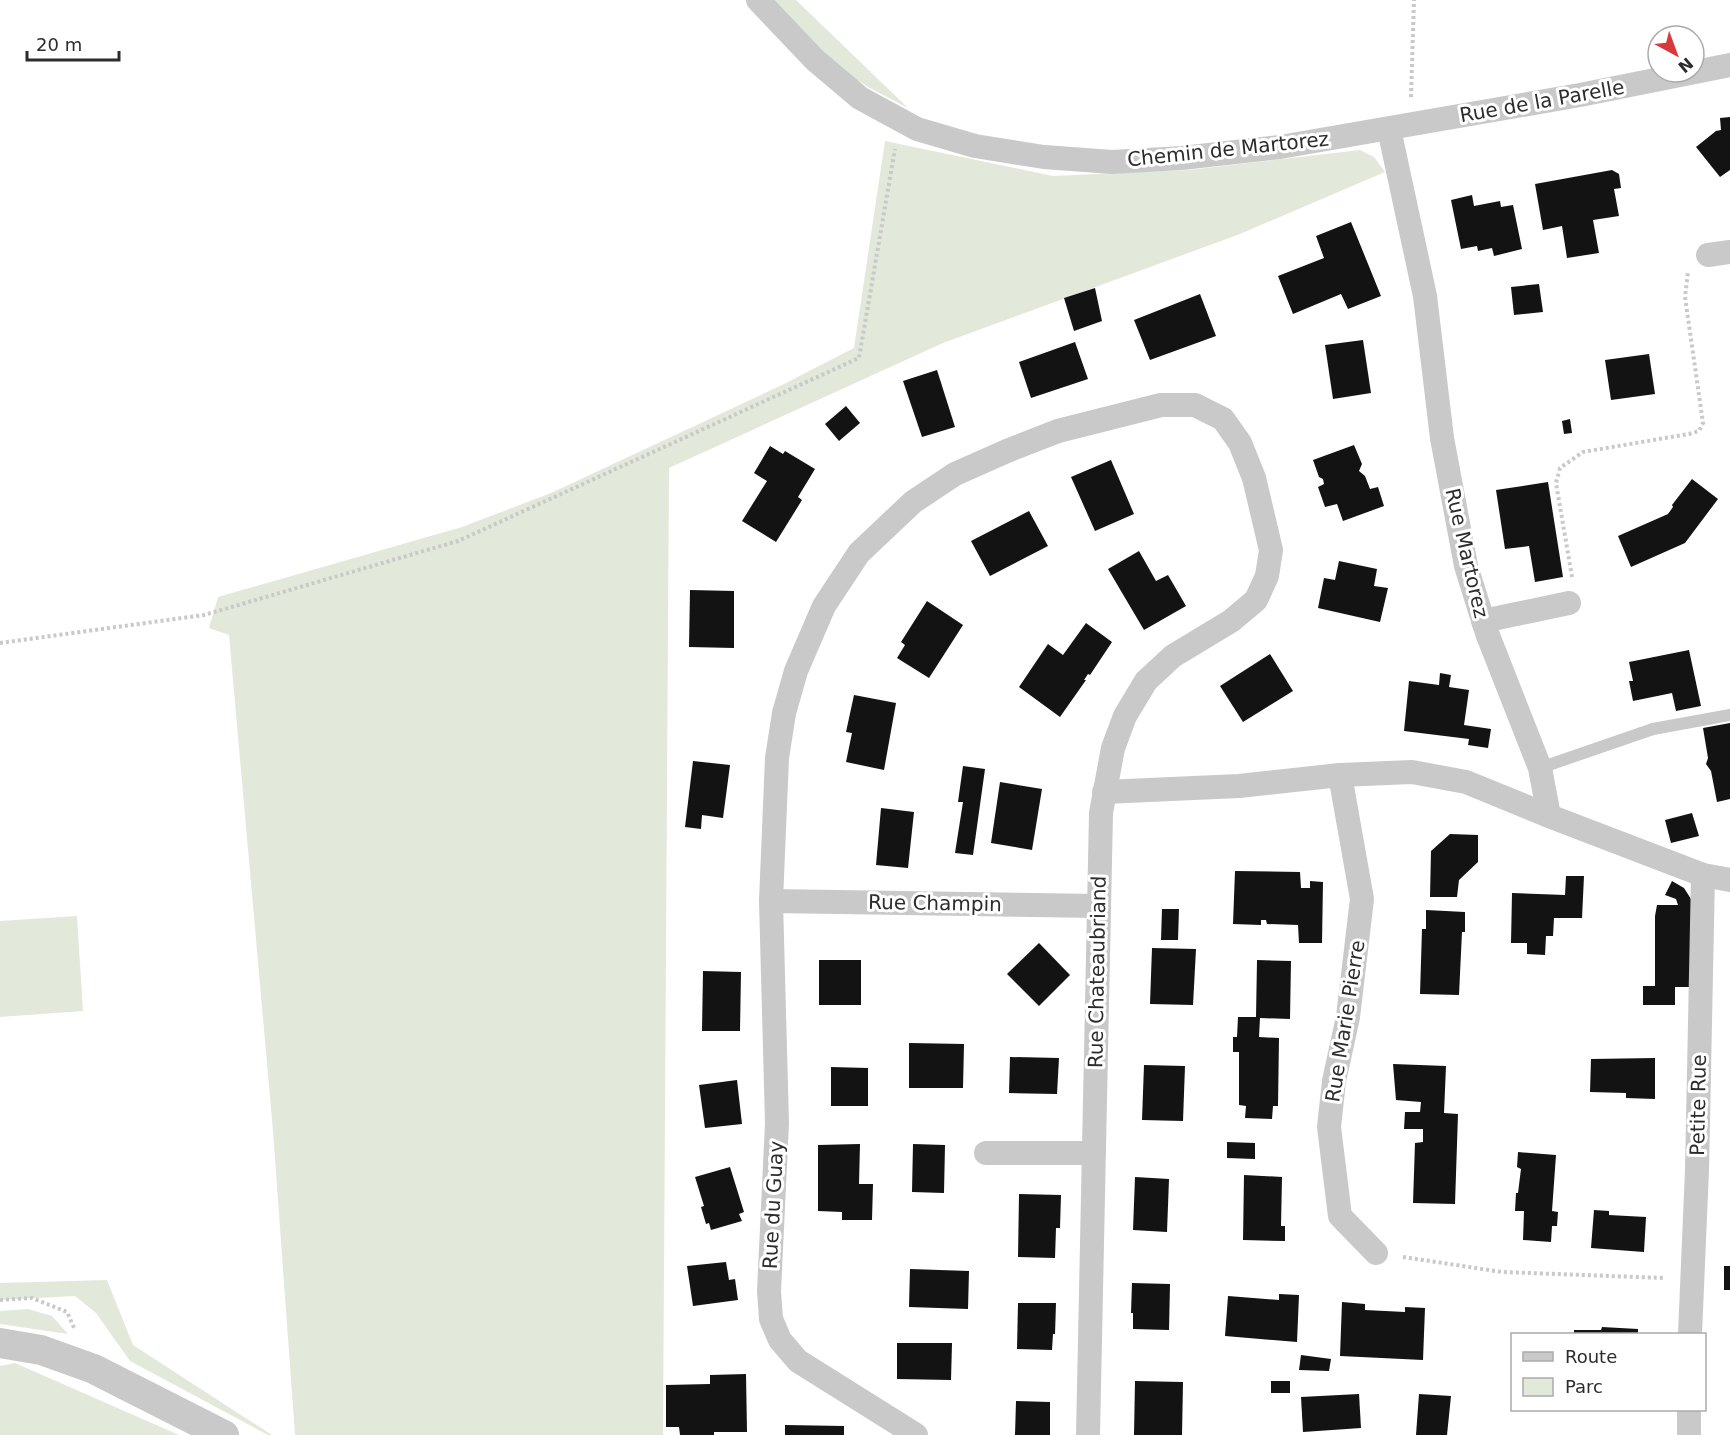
<svg xmlns="http://www.w3.org/2000/svg" width="1730" height="1435" font-family="'DejaVu Sans',sans-serif">
	<style>
		.green { fill: #e2e9db }
		.building { fill: #131313 }
		.lines { fill: none; stroke-linecap: round; stroke-linejoin: round }
		.path { stroke: #c9c9c9; stroke-width: 4; stroke-dasharray: 3 3; stroke-linecap: butt }
		.service { stroke: #c9c9c9; stroke-width: 12 }
		.minor { stroke: #c9c9c9; stroke-width: 24 }
		.tertiary { stroke: #c9c9c9; stroke-width: 30 }
		.labels { text-anchor: middle; dominant-baseline: central; stroke-width: 6; stroke-linejoin: round; paint-order: stroke }
		.street-label { font-size: 20px; fill: #2c2c2c; stroke: #fff }
	</style>
	<rect width="100%" height="100%" fill="#fff"/>
	<g class="green">
		<path d="M773 0H796L908 108 870 88 825 60Z"/>
		<path d="M885 141 1053 176 1189 170 1360 150 1374 157 1385 172 1240 234 943 343 669 468 663 1435H295L273 1131 229 635 209 628 218 597 462 527 551 493 782 385 854 348Z"/>
		<path d="M77 916 83 1011 0 1017V921Z"/>
		<path d="M107 1280 133 1345 272 1435H268L130 1361 96 1313 75 1296 0 1300V1283Z"/>
		<path d="M28 1309 52 1316 68 1334 0 1324V1311Z"/>
		<path d="M15 1363 179 1435H0V1366Z"/>
	</g>
	<g class="building">
		<path d="M1730 117V170L1720 177 1696 147 1716 131 1721 130 1720 118Z"/>
		<path d="M1612 170 1619 174 1621 188 1614 189 1619 216 1593 220 1599 253 1567 258 1562 226 1543 230 1535 184Z"/>
		<path d="M1472 195 1474 206 1500 201 1501 207 1513 205 1522 249 1494 256 1492 248 1478 251 1477 246 1461 249 1451 200Z"/>
		<path d="M1351 222 1381 296 1348 309 1341 294 1293 314 1278 276 1324 258 1316 236Z"/>
		<path d="M1539 284 1543 312 1514 315 1511 287Z"/>
		<path d="M1095 288 1102 321 1074 331 1064 298Z"/>
		<path d="M1200 294 1216 336 1150 360 1134 320Z"/>
		<path d="M1363 340 1371 393 1333 399 1325 345Z"/>
		<path d="M1075 342 1088 379 1031 398 1019 362Z"/>
		<path d="M1649 354 1655 394 1611 400 1605 360Z"/>
		<path d="M937 370 955 427 922 437 903 381Z"/>
		<path d="M846 406 860 423 839 441 825 424Z"/>
		<path d="M1570 419 1572 433 1564 434 1562 421Z"/>
		<path d="M1354 445 1362 464 1359 471 1365 476 1370 489 1378 487 1384 506 1343 521 1337 504 1325 507 1318 487 1324 484 1323 479 1319 477 1313 460Z"/>
		<path d="M770 446 783 454 785 451 815 469 798 497 802 500 776 542 742 521 767 481 754 473Z"/>
		<path d="M1111 460 1134 514 1095 531 1071 477Z"/>
		<path d="M1692 479 1718 499 1685 543 1631 567 1618 536 1668 514 1673 507 1672 505Z"/>
		<path d="M1548 482 1563 577 1535 582 1529 546 1505 549 1496 490Z"/>
		<path d="M1029 511 1048 546 990 576 971 541Z"/>
		<path d="M1139 551 1156 581 1168 575 1186 606 1144 630 1108 569Z"/>
		<path d="M1339 561 1377 569 1374 586 1388 588 1380 622 1318 608 1324 578 1335 580Z"/>
		<path d="M690 590 734 591V648L689 647Z"/>
		<path d="M927 601 963 625 929 678 897 658 905 645 901 642Z"/>
		<path d="M1086 623 1112 642 1090 675 1088 674 1084 680H1086L1060 717 1019 687 1048 644 1063 655Z"/>
		<path d="M1689 650 1701 706 1676 711 1672 693 1633 701 1629 681H1633L1629 662Z"/>
		<path d="M1270 654 1293 691 1243 722 1220 686Z"/>
		<path d="M1440 673 1451 675 1449 687 1469 690 1464 725 1491 729 1488 748 1468 745 1469 739 1404 731 1409 681 1439 685Z"/>
		<path d="M854 695 896 703 884 770 846 762 852 733 846 732Z"/>
		<path d="M1730 723V799L1717 802 1711 771 1706 764 1708 758 1703 728Z"/>
		<path d="M693 761 730 765 723 818 702 815 701 829 685 827Z"/>
		<path d="M963 766 985 769 973 855 955 853 963 802H958Z"/>
		<path d="M1000 782 1042 789 1032 850 991 843Z"/>
		<path d="M881 808 914 812 908 868 876 865Z"/>
		<path d="M1692 813 1699 836 1671 843 1665 820Z"/>
		<path d="M1450 834 1478 835V862L1459 880 1457 897H1430L1431 851Z"/>
		<path d="M1235 871 1300 872 1301 888H1310V881L1323 882 1322 943H1299L1298 925 1267 924 1266 920H1261V925L1233 924Z"/>
		<path d="M1566 876H1584L1582 918H1554L1553 936H1546L1545 955 1527 954V943H1511L1512 893 1565 895Z"/>
		<path d="M1672 881 1684 888 1691 899 1696 987H1675V1005H1643V986H1655V916L1657 905H1678L1676 899 1665 895Z"/>
		<path d="M1162 909H1179L1178 940H1161Z"/>
		<path d="M1426 910 1465 912V932H1462L1459 995 1420 994 1422 929H1426Z"/>
		<path d="M1039 943 1070 975 1039 1006 1007 974Z"/>
		<path d="M1152 948 1196 949 1193 1005 1150 1004Z"/>
		<rect x="819" y="960" width="42" height="45"/>
		<path d="M1257 960 1291 961 1290 1019 1260 1018 1259 1037 1279 1038 1278 1106H1273L1272 1119 1245 1118 1246 1106 1239 1105V1052H1233V1037H1237L1238 1017H1256Z"/>
		<path d="M703 971 741 972 740 1031H702Z"/>
		<path d="M909 1043 964 1044 963 1088H909Z"/>
		<path d="M1010 1057 1059 1058 1057 1094 1009 1093Z"/>
		<path d="M1655 1058V1099L1626 1098V1093L1590 1092 1591 1059Z"/>
		<path d="M1393 1064 1446 1066 1444 1113 1458 1114 1455 1204 1413 1203 1415 1143 1423 1142V1129H1404L1405 1112H1420L1421 1102 1396 1100Z"/>
		<path d="M1144 1065 1185 1066 1183 1121 1142 1120Z"/>
		<path d="M831 1067 868 1068V1106H831Z"/>
		<path d="M737 1080 742 1124 705 1128 699 1085Z"/>
		<path d="M1227 1142 1255 1143V1159L1227 1158Z"/>
		<path d="M860 1144 859 1184H873L872 1220H842V1212L818 1211V1145Z"/>
		<path d="M913 1144 945 1145 944 1193 912 1192Z"/>
		<path d="M1518 1152 1556 1155 1552 1211 1558 1212 1557 1226H1552L1551 1242 1523 1240 1524 1211H1515L1516 1193H1518L1521 1169 1517 1167Z"/>
		<path d="M730 1167 744 1212 739 1214 742 1221 711 1230 709 1223 706 1224 701 1207 704 1206 695 1177Z"/>
		<path d="M1244 1175 1282 1177 1281 1226H1285V1241L1243 1240Z"/>
		<path d="M1135 1177 1169 1179 1167 1232 1133 1230Z"/>
		<path d="M1019 1194 1061 1195 1060 1228H1056L1055 1258 1018 1257Z"/>
		<path d="M1594 1210 1609 1211V1215L1646 1217 1644 1252 1591 1248Z"/>
		<path d="M726 1262 729 1280 735 1279 738 1300 693 1306 687 1266Z"/>
		<rect x="1724" y="1266" width="6" height="24"/>
		<path d="M910 1269 969 1271 968 1309 909 1307Z"/>
		<path d="M1132 1283 1170 1284 1169 1330 1133 1329V1313H1131Z"/>
		<path d="M1279 1294 1299 1295 1297 1342 1225 1336 1228 1296 1279 1300Z"/>
		<path d="M1342 1302 1365 1304V1310L1405 1312V1307L1425 1308 1423 1360 1340 1356Z"/>
		<path d="M1018 1303H1056L1055 1334H1053L1052 1350 1017 1349Z"/>
		<path d="M1602 1327 1638 1329V1334H1574V1330H1601Z"/>
		<path d="M897 1343H952L951 1380 897 1379Z"/>
		<path d="M1301 1355 1331 1359 1329 1371 1299 1370Z"/>
		<path d="M746 1374 747 1432H714V1435H680L679 1427H666V1385L710 1384V1375Z"/>
		<path d="M1135 1381 1183 1382 1182 1435H1134Z"/>
		<rect x="1271" y="1381" width="19" height="12"/>
		<path d="M1359 1394 1361 1428 1303 1432 1301 1397Z"/>
		<path d="M1419 1394 1451 1396 1447 1435H1416Z"/>
		<path d="M1016 1401 1050 1402V1435H1015Z"/>
		<path d="M785 1425 844 1426V1435H785Z"/>
	</g>
	<g class="lines">
		<g class="path">
			<path d="M1411 97 1414 0"/>
			<path d="M1572 577 1556 483 1560 468 1583 452 1689 434 1699 431 1703 423 1685 297 1688 272"/>
			<path d="M0 643 204 615 458 541 859 358 895 149"/>
			<path d="M1403 1257 1502 1272 1664 1278"/>
			<path d="M0 1300 32 1298 67 1312 75 1330"/>
		</g>
		<path class="service" d="M1540 768 1653 729 1730 715"/>
		<g class="minor">
			<path d="M758 0 815 60 860 98 917 129 975 146 1044 157 1112 162 1182 158 1280 147 1580 95 1730 65"/>
			<path d="M1389 129 1425 296 1442 438 1466 566 1487 633 1540 768 1549 816 1703 875 1730 880"/>
			<path d="M1708 255 1730 252"/>
			<path d="M1483 621 1569 603"/>
			<path d="M1340 775 1362 899 1348 1017 1334 1081 1329 1127 1340 1216 1376 1253"/>
			<path d="M1104 792 1239 786 1340 775 1412 772 1466 782 1549 816"/>
			<path d="M771 901 1099 906"/>
			<path d="M986 1153H1094"/>
			<path d="M1690 1334 1697 1170 1703 875"/>
			<path d="M1689 1410V1435"/>
			<path d="M916 1435 798 1361 780 1340 771 1319 769 1291 777 1123 771 901 777 758 784 713 796 671 824 606 859 553 913 502 955 474 1007 451 1058 431 1161 405H1195L1223 419 1240 443 1254 478 1271 550 1267 576 1256 600 1231 621 1173 656 1146 681 1125 716 1113 748 1101 813 1088 1435"/>
		</g>
		<path class="tertiary" d="M0 1343 41 1350 94 1369 224 1435"/>
	</g>
	<g class="labels">
		<g class="street-label">
			<text transform="translate(1542 101) rotate(-10)">Rue de la Parelle</text>
			<text transform="translate(1228 149) rotate(-6)">Chemin de Martorez</text>
			<text transform="translate(1467 553) rotate(77)">Rue Martorez</text>
			<text transform="translate(935 903) rotate(1)">Rue Champin</text>
			<text transform="translate(1097 972) rotate(-89)">Rue Chateaubriand</text>
			<text transform="translate(1345 1021) rotate(-81)">Rue Marie Pierre</text>
			<text transform="translate(1698 1105) rotate(-89)">Petite Rue</text>
			<text transform="translate(773 1205) rotate(-87)">Rue du Guay</text>
		</g>
	</g>
	<rect x="1511" y="1333" width="195" height="78" fill="#ffffff" stroke="#ababab" stroke-width="1.5"/>
	<rect x="1523" y="1352" width="30" height="9" fill="#c9c9c9" stroke="#ababab" stroke-width="1.5"/>
	<text x="1565" y="1363" font-size="18" fill="#2c2c2c">Route</text>
	<rect x="1523" y="1378" width="30" height="18" fill="#e2e9db" stroke="#ababab" stroke-width="1.5"/>
	<text x="1565" y="1393" font-size="18" fill="#2c2c2c">Parc</text>
	<g transform="translate(1676 54) rotate(139)"><circle r="28" fill="#ffffff" stroke="#ababab" stroke-width="1.5"/>
	<path d="M0-4.5L10 22L0 15L-10 22Z" fill="#d9383d"/>
	<text y="-9" font-size="16" font-weight="bold" text-anchor="middle" fill="#2c2c2c">N</text>
	</g>
	<path d="M27 51v9h92v-9" fill="none" stroke="#2c2c2c" stroke-width="3"/>
	<text x="36" y="51" font-size="18" fill="#2c2c2c" stroke="#ffffff" stroke-width="4.5" paint-order="stroke">20 m</text>
</svg>
